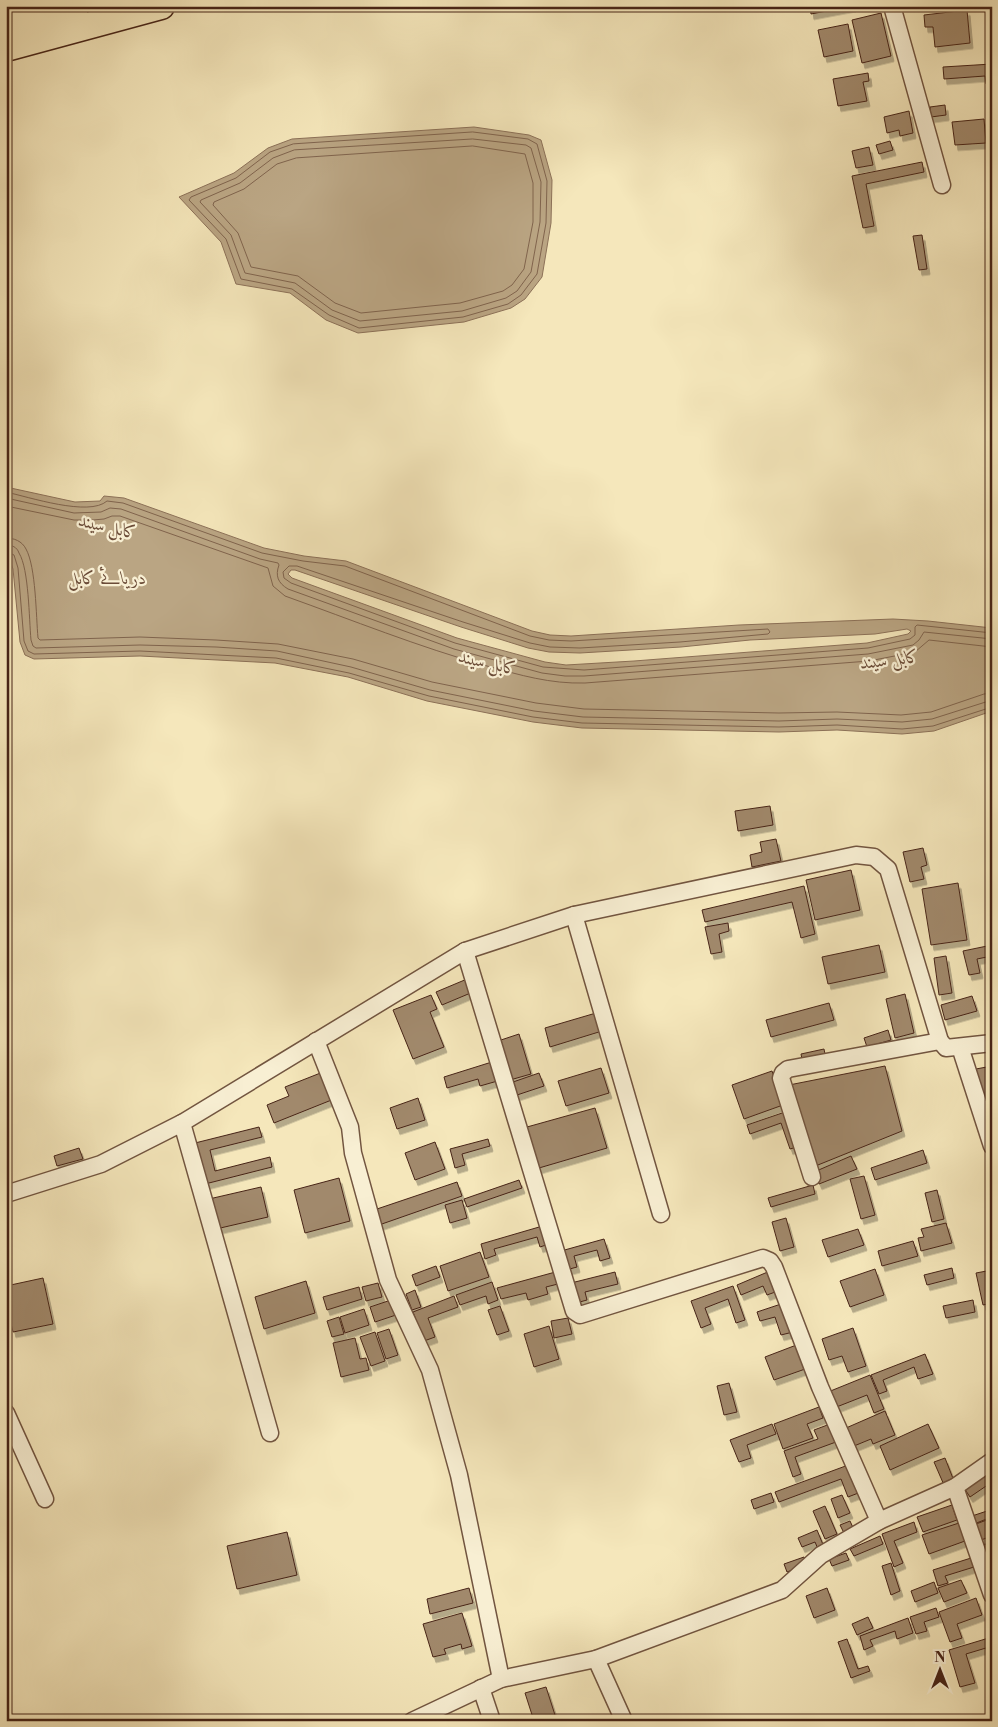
<svg xmlns="http://www.w3.org/2000/svg" width="998" height="1727" font-family="'Libre Bodoni',Amiri,serif">
	<style>
		.water { fill: #baa583; stroke: #8c7158; fill-rule: evenodd }
		.lines { fill: none; stroke-linecap: round; stroke-linejoin: round }
		.shore { stroke: #80644d; stroke-width: 1 }
		.building { fill: #a1896c; stroke: #472417; filter: url(#shadow) }
		.minor-casing { stroke: #725540; stroke-width: 19 }
		.trunk-casing { stroke: #472417; stroke-width: 29 }
		.minor { stroke: #f8efd3; stroke-width: 16 }
		.trunk { stroke: #f5e7bb; stroke-width: 26 }
		.labels { text-anchor: middle; dominant-baseline: central; stroke-width: 4.5; stroke-linejoin: round; paint-order: stroke }
		.water-label { font-size: 18px; font-style: italic; fill: #6a4b37; stroke: #f8efd3 }
	</style>
	<defs>
		<filter id="shadow"><feDropShadow dx="3" dy="5.5" stdDeviation="0" flood-color="#0004"/></filter>
	</defs>
	<rect width="100%" height="100%" fill="#f5e7bb"/>
	<filter id="stains"><feTurbulence type="fractalNoise" baseFrequency=".004" numOctaves="4"/><feColorMatrix values="0 0 0 0 .2 0 0 0 0 .09 0 0 0 0 .02 0 0 0 .5 -.17"/></filter>
	<radialGradient id="worn" r=".72"><stop offset=".6" stop-color="#630" stop-opacity="0"/><stop offset="1" stop-color="#630" stop-opacity=".3"/></radialGradient>
	<g class="water">
		<path d="M474 127 529 135 541 140 552 180 551 223 542 277 525 299 511 308 464 322 358 333 326 320 290 293 236 284 221 242 179 197 234 173 268 148 292 139Z"/>
		<path d="M6 487 75 502 100 501 104 496 124 498 264 548 304 556 346 561 532 631 550 635 571 636 739 625 893 619 928 621 992 628V711L934 731 902 734 837 730 779 732 582 728 533 722 427 701 348 677 275 663 140 656 34 659 25 655 20 642 13 569 9 558 6 555ZM291 570H295L461 627 528 648 549 652 580 653 681 647 750 640 875 634 907 629 911 631 908 634 867 643 634 661 566 665 545 662 457 638 292 578 288 574Z"/>
	</g>
	<g class="lines">
		<g class="shore">
			<path d="M473 132 528 139 537 144 547 181 546 223 537 274 521 295 508 304 463 317 359 328 329 315 292 289 241 279 226 239 189 200 191 197 236 178 270 152 293 144Z"/>
			<path d="M473 139 526 145 531 148 541 182 540 222 531 272 517 291 506 298 462 311 360 321 332 310 295 283 245 273 231 235 200 202 201 200 240 183 273 158 294 150Z"/>
			<path d="M473 146 525 154 533 183V222L524 269 512 285 503 291 460 303 361 313 335 303 298 276 251 267 238 233 213 205 214 202 244 189 277 164 296 158Z"/>
			<path d="M6 492C29 497 89 517 107 501L123 503 262 553 303 561 345 566 530 636 549 640 571 641 768 629 770 632 768 634 680 642 580 648 550 647 530 643 463 622 297 566H289L283 572 284 578 291 583 455 643 543 667 584 670 868 648 910 639 915 635V627L917 625 992 633"/>
			<path d="M6 498 74 513 101 512 110 508 121 509 260 559 278 563 279 565C275 576 278 583 288 589L454 649 542 673 565 676H584L868 654 913 645 919 640 924 632 992 639"/>
			<path d="M6 506 74 520H93L104 519 112 516H120L268 568 273 586 285 596C352 620 419 647 487 666 520 675 550 684 585 683L869 661 915 652 929 640 992 647"/>
			<path d="M6 538C14 538 22 541 26 549 36 567 36 616 38 638L40 640 140 637 216 640 278 644 353 659 432 682 536 703 584 709 779 713 837 712 901 715 931 712 984 694 992 693"/>
			<path d="M6 545C12 545 17 547 19 553 29 569 29 619 31 640L33 646 36 648 140 645 216 647 277 651 351 667 430 690 534 711 583 717 779 721 837 719 902 722 932 719 992 700"/>
			<path d="M6 551 14 555 18 568 24 641 28 651 34 654 140 651 276 658 349 673 429 696 533 717 582 723 779 727 837 725 902 729 933 726 992 707"/>
		</g>
	</g>
	<g class="building">
		<path d="M810 6H853L811 14Z"/>
		<path d="M967 10 970 43 935 47 933 27H925L924 15Z"/>
		<path d="M881 13 891 56 862 63 852 20Z"/>
		<path d="M848 24 853 51 824 57 818 30Z"/>
		<path d="M992 64V83L986 84 985 76 944 79 943 67Z"/>
		<path d="M868 73 869 81 863 82 867 101 838 106 833 79Z"/>
		<path d="M945 105 946 115 931 117 930 107Z"/>
		<path d="M909 111 913 133 900 136 899 130 887 133 884 117Z"/>
		<path d="M984 119 986 143 955 145 952 122Z"/>
		<path d="M890 141 893 150 879 154 876 145Z"/>
		<path d="M869 147 873 165 856 168 852 151Z"/>
		<path d="M922 162 924 172 866 184 874 226 863 228 852 176Z"/>
		<path d="M922 235 927 269 919 270 913 236Z"/>
		<path d="M770 806 773 825 738 831 735 811Z"/>
		<path d="M776 839 781 861 752 867 750 855 762 852 760 842Z"/>
		<path d="M923 848 927 865 921 867 924 879 910 882 903 852Z"/>
		<path d="M851 870 860 910 815 920 806 880Z"/>
		<path d="M958 883 967 940 931 945 922 889Z"/>
		<path d="M804 886 815 934 801 938 792 902 705 922 702 910Z"/>
		<path d="M728 923 729 931 719 934 722 952 711 954 705 927Z"/>
		<path d="M879 945 885 972 828 984 822 957Z"/>
		<path d="M992 945V956L977 959 980 973 969 975 963 951Z"/>
		<path d="M946 956 952 993 939 995 934 958Z"/>
		<path d="M467 979 473 992 442 1005 436 992Z"/>
		<path d="M905 994 914 1033 895 1038 886 999Z"/>
		<path d="M431 995 437 1009 430 1012 444 1047 413 1059 393 1010Z"/>
		<path d="M972 996 977 1011 945 1020 941 1005Z"/>
		<path d="M829 1003 834 1020 771 1037 766 1020Z"/>
		<path d="M596 1013 602 1031 550 1047 545 1028Z"/>
		<path d="M888 1030 891 1040 867 1047 864 1038Z"/>
		<path d="M519 1034 531 1074 510 1080 498 1041Z"/>
		<path d="M824 1049 826 1059 803 1064 801 1054Z"/>
		<path d="M495 1061 501 1080 480 1086 478 1079 447 1088 444 1077Z"/>
		<path d="M885 1066 902 1131 813 1167 789 1085Z"/>
		<path d="M992 1066V1111L985 1112 976 1069Z"/>
		<path d="M601 1068 609 1093 566 1106 558 1081Z"/>
		<path d="M772 1071 783 1105 744 1119 732 1085Z"/>
		<path d="M323 1072 334 1099 274 1123 267 1105 289 1096 285 1087Z"/>
		<path d="M539 1073 544 1086 517 1095 513 1082Z"/>
		<path d="M418 1098 425 1120 397 1129 390 1108Z"/>
		<path d="M595 1108 607 1148 539 1168 527 1127Z"/>
		<path d="M788 1111 800 1146 790 1149 781 1123 750 1134 747 1125Z"/>
		<path d="M259 1127 262 1137 210 1150 215 1171 270 1157 272 1167 205 1184 195 1143Z"/>
		<path d="M488 1139 490 1146 462 1154 465 1165 455 1168 450 1149Z"/>
		<path d="M435 1142 445 1169 415 1180 405 1153Z"/>
		<path d="M79 1148 83 1159 57 1166 54 1156Z"/>
		<path d="M923 1150 927 1163 875 1180 871 1168Z"/>
		<path d="M851 1156 857 1169 819 1184 814 1172Z"/>
		<path d="M864 1176 875 1215 861 1219 850 1179Z"/>
		<path d="M339 1178 350 1221 305 1233 294 1190Z"/>
		<path d="M519 1180 522 1188 467 1207 464 1199Z"/>
		<path d="M457 1182 462 1196 379 1225 374 1210Z"/>
		<path d="M813 1185 815 1194 771 1207 768 1198Z"/>
		<path d="M261 1187 268 1217 216 1229 209 1199Z"/>
		<path d="M937 1190 944 1219 932 1222 925 1193Z"/>
		<path d="M462 1200 467 1218 450 1223 445 1205Z"/>
		<path d="M786 1218 794 1247 780 1251 772 1222Z"/>
		<path d="M946 1223 952 1243 921 1251 918 1238 924 1237 921 1229Z"/>
		<path d="M546 1225 552 1243 540 1247 537 1237 494 1249 496 1255 485 1259 481 1244Z"/>
		<path d="M858 1229 864 1245 828 1257 822 1240Z"/>
		<path d="M604 1239 610 1258 600 1261 597 1250 574 1256 577 1267 566 1270 561 1251Z"/>
		<path d="M913 1241 918 1256 882 1266 878 1251Z"/>
		<path d="M480 1252 489 1277 448 1291 440 1266Z"/>
		<path d="M436 1266 440 1277 416 1286 412 1275Z"/>
		<path d="M952 1268 954 1278 927 1285 924 1275Z"/>
		<path d="M875 1269 884 1295 850 1307 840 1281Z"/>
		<path d="M992 1270V1303L983 1305 976 1273Z"/>
		<path d="M559 1271 562 1283 546 1287 548 1294 528 1300 526 1293 501 1299 497 1288Z"/>
		<path d="M770 1271 778 1291 767 1295 763 1286 741 1295 737 1285Z"/>
		<path d="M615 1272 618 1284 585 1292 587 1300 576 1303 571 1283Z"/>
		<path d="M43 1278 53 1324 13 1332 6 1303V1286Z"/>
		<path d="M306 1281 315 1313 264 1329 255 1297Z"/>
		<path d="M492 1282 498 1300 488 1304 486 1296 460 1305 456 1295Z"/>
		<path d="M378 1283 382 1297 366 1301 362 1287Z"/>
		<path d="M733 1286 745 1320 736 1323 728 1299 705 1308 711 1324 701 1328 691 1301Z"/>
		<path d="M359 1287 362 1299 327 1310 323 1297Z"/>
		<path d="M415 1290 421 1307 412 1310 406 1294Z"/>
		<path d="M454 1296 458 1307 428 1318 435 1337 424 1341 413 1312Z"/>
		<path d="M394 1299 399 1314 375 1322 370 1307Z"/>
		<path d="M973 1300 975 1312 946 1318 943 1306Z"/>
		<path d="M784 1303 793 1332 781 1335 775 1317 760 1321 757 1312Z"/>
		<path d="M500 1306 509 1331 497 1335 488 1310Z"/>
		<path d="M364 1309 369 1325 345 1333 340 1317Z"/>
		<path d="M339 1317 344 1334 332 1337 327 1321Z"/>
		<path d="M568 1318 572 1334 554 1338 551 1321Z"/>
		<path d="M549 1326 559 1359 534 1367 524 1334Z"/>
		<path d="M853 1328 866 1366 848 1372 842 1356 829 1360 822 1339Z"/>
		<path d="M389 1329 398 1355 386 1359 377 1333Z"/>
		<path d="M375 1332 385 1361 371 1366 360 1337Z"/>
		<path d="M992 1335V1352L991 1353 987 1336Z"/>
		<path d="M355 1338 360 1359 366 1358 369 1370 341 1377 333 1343Z"/>
		<path d="M799 1344 808 1368 774 1380 765 1357Z"/>
		<path d="M925 1354 933 1374 918 1379 914 1367 883 1380 887 1391 879 1394 871 1375Z"/>
		<path d="M870 1375 884 1409 874 1413 867 1395 834 1408 828 1392Z"/>
		<path d="M729 1383 737 1412 724 1415 717 1386Z"/>
		<path d="M819 1407 823 1418 807 1424 813 1438 783 1449 774 1424Z"/>
		<path d="M885 1411 895 1435 873 1444 871 1439 854 1446 846 1428Z"/>
		<path d="M772 1424 776 1434 747 1445 751 1458 739 1462 730 1440Z"/>
		<path d="M830 1424 836 1442 795 1457 801 1474 793 1477 784 1451 818 1439 814 1430Z"/>
		<path d="M928 1424 939 1448 890 1470 880 1446Z"/>
		<path d="M945 1458 954 1481 944 1485 934 1462Z"/>
		<path d="M851 1464 861 1492 848 1497 841 1479 779 1502 775 1492Z"/>
		<path d="M992 1469V1482L970 1497 964 1488Z"/>
		<path d="M771 1493 774 1502 754 1509 751 1500Z"/>
		<path d="M842 1495 850 1513 838 1518 831 1499Z"/>
		<path d="M952 1505 957 1520 923 1532 917 1517Z"/>
		<path d="M825 1506 837 1534 825 1539 813 1511Z"/>
		<path d="M987 1511 989 1518 974 1524 972 1516Z"/>
		<path d="M992 1518V1536L981 1540 976 1524Z"/>
		<path d="M850 1521 855 1532 846 1537 840 1525Z"/>
		<path d="M914 1522 917 1532 894 1541 903 1563 894 1567 882 1534Z"/>
		<path d="M959 1523 965 1541 929 1554 922 1535Z"/>
		<path d="M817 1530 824 1547 818 1549 815 1542 802 1547 798 1538Z"/>
		<path d="M287 1532 297 1575 237 1589 227 1546Z"/>
		<path d="M880 1536 883 1544 854 1556 850 1549Z"/>
		<path d="M990 1543 992 1549V1584L982 1545Z"/>
		<path d="M846 1553 849 1560 832 1566 829 1559Z"/>
		<path d="M804 1557 807 1565 787 1572 784 1564Z"/>
		<path d="M971 1558 974 1567 945 1576 948 1583 938 1586 933 1570Z"/>
		<path d="M891 1563 900 1591 891 1595 882 1566Z"/>
		<path d="M961 1580 967 1593 944 1602 938 1588Z"/>
		<path d="M934 1582 938 1593 915 1602 911 1591Z"/>
		<path d="M469 1588 473 1603 430 1614 427 1599Z"/>
		<path d="M827 1588 835 1610 814 1618 806 1596Z"/>
		<path d="M976 1598 982 1615 957 1624 962 1638 950 1642 939 1612Z"/>
		<path d="M936 1608 939 1617 924 1622 927 1631 916 1634 910 1617Z"/>
		<path d="M462 1613 472 1646 462 1649 461 1644 444 1649 446 1654 433 1657 423 1624Z"/>
		<path d="M868 1617 873 1628 857 1635 852 1624Z"/>
		<path d="M908 1618 913 1633 897 1639 895 1631 870 1640 873 1646 864 1650 860 1636Z"/>
		<path d="M992 1637V1652L987 1653 986 1648 966 1654 975 1683 960 1687 949 1650Z"/>
		<path d="M847 1639 858 1669 868 1666 870 1671 851 1678 838 1642Z"/>
		<path d="M546 1687 555 1715 534 1721 525 1693Z"/>
		<path d="M508 1716 510 1721H498L497 1720Z"/>
	</g>
	<g class="lines">
		<g class="minor-casing">
			<g id="minor">
				<path d="M892 6 942 185"/>
				<path d="M574 915 661 1214"/>
				<path d="M465 951 574 1311 580 1315 763 1258 770 1261 774 1267 820 1387 879 1521"/>
				<path d="M316 1041 350 1127 353 1153 388 1280 430 1370 459 1475 501 1679"/>
				<path d="M960 1047 992 1146"/>
				<path d="M182 1123 270 1433"/>
				<path d="M812 1177 781 1078 783 1073 788 1069 940 1041"/>
				<path d="M6 1194 101 1164 182 1123 465 951 574 915 856 855 874 857 888 869 940 1041 946 1048 992 1043"/>
				<path d="M6 1413 45 1499"/>
				<path d="M955 1487 992 1595"/>
				<path d="M596 1659 624 1721"/>
				<path d="M481 1688 492 1721"/>
				<path d="M412 1721 501 1679 596 1659 782 1590 821 1555 879 1521 955 1487 992 1461"/>
			</g>
		</g>
		<g class="trunk-casing">
			<g id="trunk">
				<path d="M6 26 76 6"/>
				<path d="M6 48 161 6"/>
			</g>
		</g>
		<use href="#minor" class="minor"/>
		<use href="#trunk" class="trunk"/>
	</g>
	<g class="labels">
		<g class="water-label">
			<text transform="translate(108 527) rotate(13)">کابل سيند</text>
			<text x="107" y="578">دریائے کابل</text>
			<text transform="translate(890 660) rotate(-7)">کابل سيند</text>
			<text transform="translate(488 663) rotate(13)">کابل سيند</text>
		</g>
	</g>
	<rect width="998" height="1727" fill="none" stroke="#f5e7bb" stroke-width="25"/>
	<rect x="8" y="8" width="983" height="1712" fill="none" stroke="#472417" stroke-width="2.5"/>
	<rect x="12" y="12" width="973" height="1702" fill="none" stroke="#472417"/>
	<g transform="translate(940 1670)" stroke="#f8efd3" stroke-width="4" paint-order="stroke">
	<path d="M0-4L9 19L0 12L-9 19Z" fill="#472417"/>
	<text y="-8" font-size="14" font-weight="bold" text-anchor="middle" fill="#472417">N</text>
	</g>
	<rect width="100%" height="100%" filter="url(#stains)"/>
	<rect width="100%" height="100%" fill="url(#worn)"/>
</svg>
